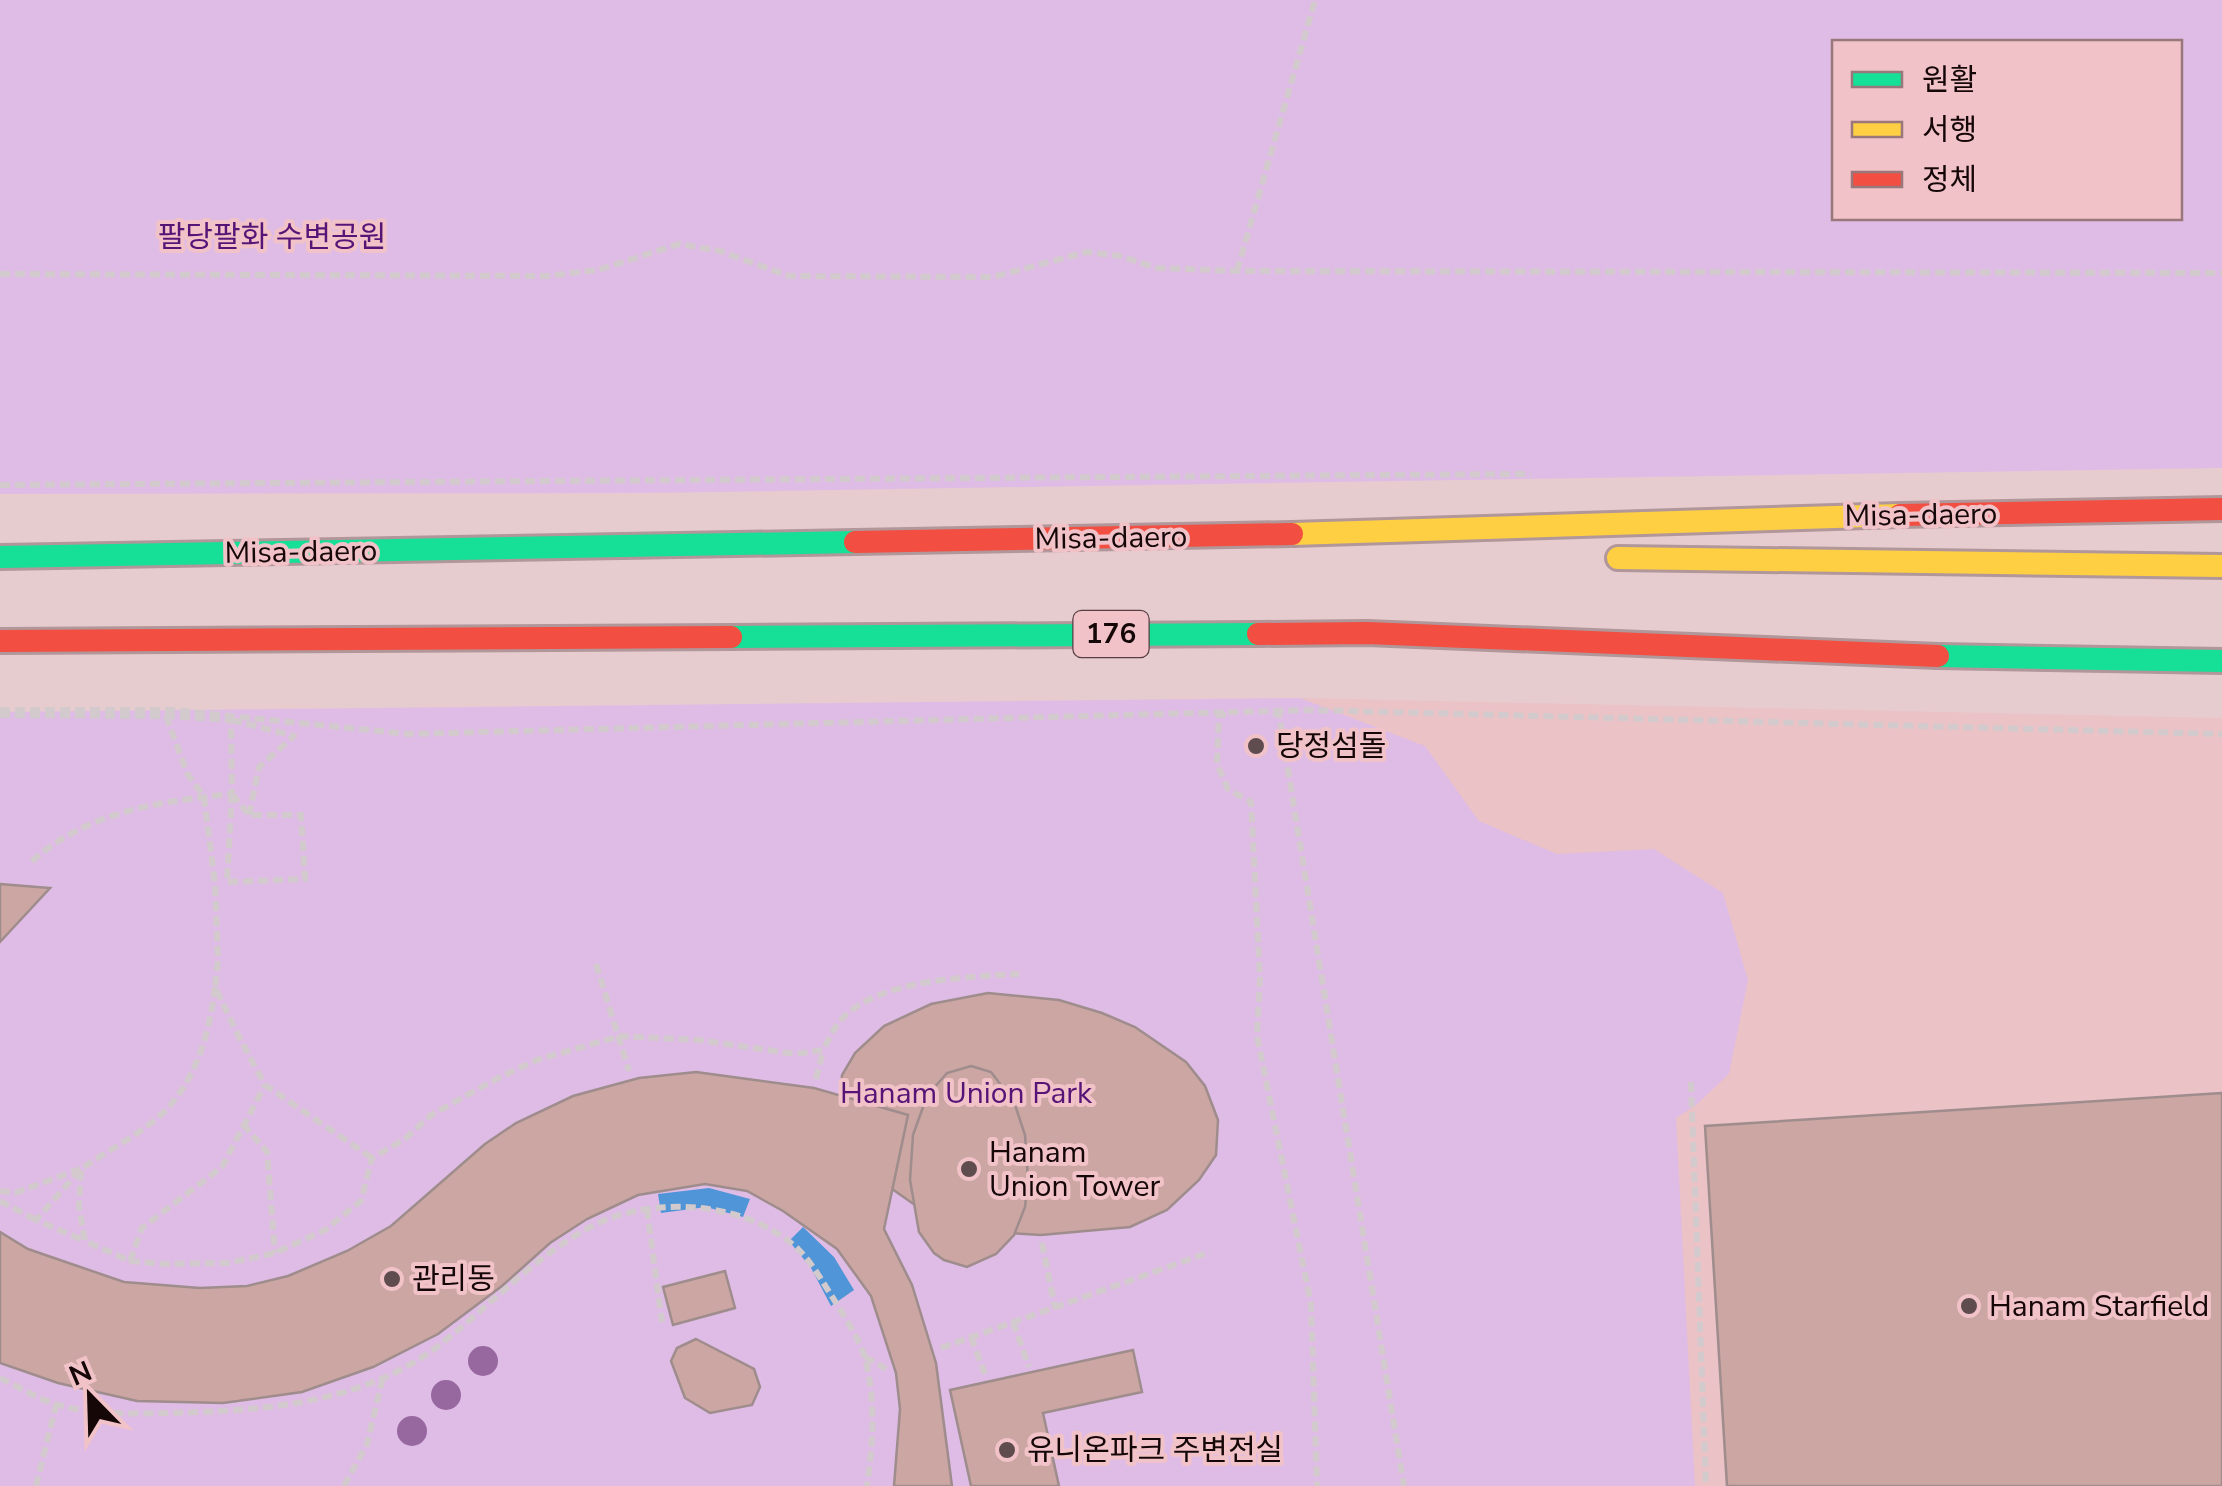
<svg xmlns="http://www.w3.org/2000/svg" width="2222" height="1486" font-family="'Nunito Sans','Noto Sans KR',sans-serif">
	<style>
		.built { fill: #ebc2c6 }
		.green { fill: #dfbce5; fill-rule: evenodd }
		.water { fill: #4f95d7 }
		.building { fill: #cba6a3; stroke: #9f8c8c; stroke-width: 2.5 }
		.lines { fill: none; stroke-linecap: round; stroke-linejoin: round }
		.fast-casing { stroke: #b1979a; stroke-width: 28 }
		.slow-casing { stroke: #b1979a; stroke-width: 28 }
		.jam-casing { stroke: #b1979a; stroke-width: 28 }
		.path { stroke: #d2cacc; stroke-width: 6; stroke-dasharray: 10 5; stroke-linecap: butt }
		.fast { stroke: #16e098; stroke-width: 22 }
		.slow { stroke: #ffcf43; stroke-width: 22 }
		.jam { stroke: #f24e42; stroke-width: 22 }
		.tree { fill: #97679f }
		.poi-dot { fill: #5e4c4e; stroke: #f1c2c7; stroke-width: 4 }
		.labels { text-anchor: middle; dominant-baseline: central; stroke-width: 8; stroke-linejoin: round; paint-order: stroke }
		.shield { fill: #f1c2c7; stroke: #573f41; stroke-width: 2.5 }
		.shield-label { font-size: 28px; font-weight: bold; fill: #150708 }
		.park-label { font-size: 30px; fill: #571477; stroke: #f1c2c7 }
		.street-label { font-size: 30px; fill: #150708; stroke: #f1c2c7 }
		.poi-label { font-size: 30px; fill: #150708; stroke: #f1c2c7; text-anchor: start }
	</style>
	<rect width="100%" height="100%" fill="#e6cccf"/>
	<path class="built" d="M1300 698 2222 718V1486H1418Z"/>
	<g class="green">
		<path d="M0 0H2222V468L647 493 0 494ZM1834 42H2180V218H1834Z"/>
		<path d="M1300 698 1425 746 1479 821 1557 854 1654 849 1723 893 1748 980 1729 1074 1696 1105 1676 1118 1695 1486H0V712Z"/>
	</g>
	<g class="water">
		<path d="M709 1188 750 1199 743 1217 706 1207 661 1213 658 1194Z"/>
		<path d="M803 1227 834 1257 854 1290 831 1306 811 1268 789 1241Z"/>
	</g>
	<g class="building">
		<path d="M0 884 50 888 0 942Z"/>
		<path d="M988 993 1059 1000 1102 1013 1135 1027 1186 1062 1205 1086 1218 1120 1216 1155 1199 1180 1167 1210 1130 1227 1041 1235 978 1231 922 1210 878 1179 858 1150 840 1111 842 1075 855 1053 884 1026 931 1004Z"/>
		<path d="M971 1066 991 1072 1014 1102 1025 1135 1028 1180 1025 1207 1014 1235 996 1254 967 1267 944 1260 934 1253 919 1232 910 1180 913 1135 927 1096 947 1073Z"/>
		<path d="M696 1072 814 1088 908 1115 884 1229 912 1285 936 1363 952 1486H894L900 1409 896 1373 871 1296 837 1249 783 1211 747 1191 705 1184 638 1195 587 1219 550 1243 502 1286 438 1334 373 1367 302 1392 223 1403 137 1401 58 1383 0 1363V1232L28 1249 124 1282 200 1288 247 1286 288 1276 347 1251 391 1226 485 1144 516 1123 573 1096 639 1078Z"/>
		<path d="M2222 1093V1486H1727L1705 1126Z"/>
		<path d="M725 1271 735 1308 673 1325 663 1287Z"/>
		<path d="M696 1339 754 1369 760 1387 752 1405 710 1413 685 1398 671 1361 677 1348Z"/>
		<path d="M1133 1350 1142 1392 1043 1413 1059 1486H971L950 1390Z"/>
	</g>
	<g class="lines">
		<g class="fast-casing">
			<g id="fast">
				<path d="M0 557 855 542"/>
				<path d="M731 637 1258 634"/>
				<path d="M1938 656 2222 661"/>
			</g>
		</g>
		<g class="slow-casing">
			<g id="slow">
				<path d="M1292 534 1900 515"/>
				<path d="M1618 558 2222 566"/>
			</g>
		</g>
		<g class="jam-casing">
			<g id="jam">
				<path d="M1900 515 2222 509"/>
				<path d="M855 542 1292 534"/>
				<path d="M1258 634 1367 633 1938 656"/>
				<path d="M0 641 731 637"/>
			</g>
		</g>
		<g class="path">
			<path d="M1237 271 1315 0"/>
			<path d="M0 274 547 276 598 270 679 244 720 251 789 276 993 277 1087 252 1120 256 1157 268 1237 271 2222 273"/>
			<path d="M0 485 1531 474"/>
			<path d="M0 710H172L408 734 1311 710 2222 734"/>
			<path d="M1273 714H1279L1404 1486"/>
			<path d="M0 715 166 716 231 720 232 794C161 801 85 812 30 863"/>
			<path d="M1226 715H1219L1217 764 1228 789 1251 802 1260 978 1257 1036 1311 1304 1317 1486"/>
			<path d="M166 716 187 773 204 797 215 884 218 960 215 987 237 1033 265 1085 372 1158"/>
			<path d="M232 720 294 736 259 767 249 815"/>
			<path d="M232 794 249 815H301L305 879 227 882Z"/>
			<path d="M596 964 629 1071"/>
			<path d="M215 987C210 1031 197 1077 166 1110 143 1133 108 1150 81 1169L79 1207 85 1241 130 1261 164 1264 228 1263 275 1253 325 1230 361 1201 372 1158 405 1139 431 1115 502 1076 537 1060 620 1036 699 1040 795 1054 823 1050C828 1041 833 1030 839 1022 875 979 967 977 1019 974"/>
			<path d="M816 1079 823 1051"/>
			<path d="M1691 1082 1706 1486"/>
			<path d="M243 1124 267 1152 275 1253"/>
			<path d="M80 1170 36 1220 85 1241"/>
			<path d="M0 1191 15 1193 80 1169"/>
			<path d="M0 1201 36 1220"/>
			<path d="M647 1209 662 1322"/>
			<path d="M1042 1243 1055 1308"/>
			<path d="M130 1261 142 1228 222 1167 265 1085"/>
			<path d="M1013 1322 1029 1367"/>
			<path d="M971 1337 985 1374"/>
			<path d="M941 1348 1210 1252"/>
			<path d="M865 1357 886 1369"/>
			<path d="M0 1378C18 1386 36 1398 55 1404 90 1415 132 1414 168 1413 257 1411 354 1405 430 1352 489 1310 556 1230 627 1213 683 1199 753 1208 798 1249 812 1263 822 1281 833 1298 844 1316 859 1338 865 1358 876 1400 873 1444 867 1486"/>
			<path d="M36 1486 56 1405"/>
			<path d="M344 1486 367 1444 383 1377"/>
		</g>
		<use href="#fast" class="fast"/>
		<use href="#slow" class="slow"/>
		<use href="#jam" class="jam"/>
	</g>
	<g class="tree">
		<circle cx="483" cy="1361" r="15"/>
		<circle cx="446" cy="1395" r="15"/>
		<circle cx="412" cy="1431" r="15"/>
	</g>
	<g class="poi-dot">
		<circle cx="1256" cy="746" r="10"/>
		<circle cx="969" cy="1169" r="10"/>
		<circle cx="392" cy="1279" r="10"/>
		<circle cx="1969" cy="1306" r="10"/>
		<circle cx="1007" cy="1450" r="10"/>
	</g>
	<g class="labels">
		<rect class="shield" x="1073.5" y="611" width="75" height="46" rx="8"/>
		<g class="shield-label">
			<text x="1111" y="634">176</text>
		</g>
		<g class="park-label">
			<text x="272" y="237">팔당팔화 수변공원</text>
			<text x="966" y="1093">Hanam Union Park</text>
		</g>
		<g class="street-label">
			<text transform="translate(1921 515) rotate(-1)">Misa-daero</text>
			<text transform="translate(1111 538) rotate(-1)">Misa-daero</text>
			<text transform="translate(301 552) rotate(-1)">Misa-daero</text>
		</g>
		<g class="poi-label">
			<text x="1276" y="746">당정섬돌</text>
			<text x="989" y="1152">Hanam<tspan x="989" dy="34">Union Tower</tspan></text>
			<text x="412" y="1279">관리동</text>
			<text x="1989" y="1306">Hanam Starfield</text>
			<text x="1027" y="1450">유니온파크 주변전실</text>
		</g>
	</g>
	<rect x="1832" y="40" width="350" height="180" fill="#f1c2c7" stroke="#99777b" stroke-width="2.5"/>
	<rect x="1852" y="72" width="50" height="15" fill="#16e098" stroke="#99777b" stroke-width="2.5"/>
	<text x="1922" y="90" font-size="30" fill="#150708">원활</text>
	<rect x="1852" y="122" width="50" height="15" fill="#ffcf43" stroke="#99777b" stroke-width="2.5"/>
	<text x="1922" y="140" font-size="30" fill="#150708">서행</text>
	<rect x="1852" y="172" width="50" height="15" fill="#f24e42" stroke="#99777b" stroke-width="2.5"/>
	<text x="1922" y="190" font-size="30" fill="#150708">정체</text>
	<g transform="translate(90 1396) rotate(337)" stroke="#f1c2c7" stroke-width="8" paint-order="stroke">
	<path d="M0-8L18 38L0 25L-18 38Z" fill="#150708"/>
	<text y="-15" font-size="28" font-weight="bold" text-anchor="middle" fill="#150708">N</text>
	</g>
</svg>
